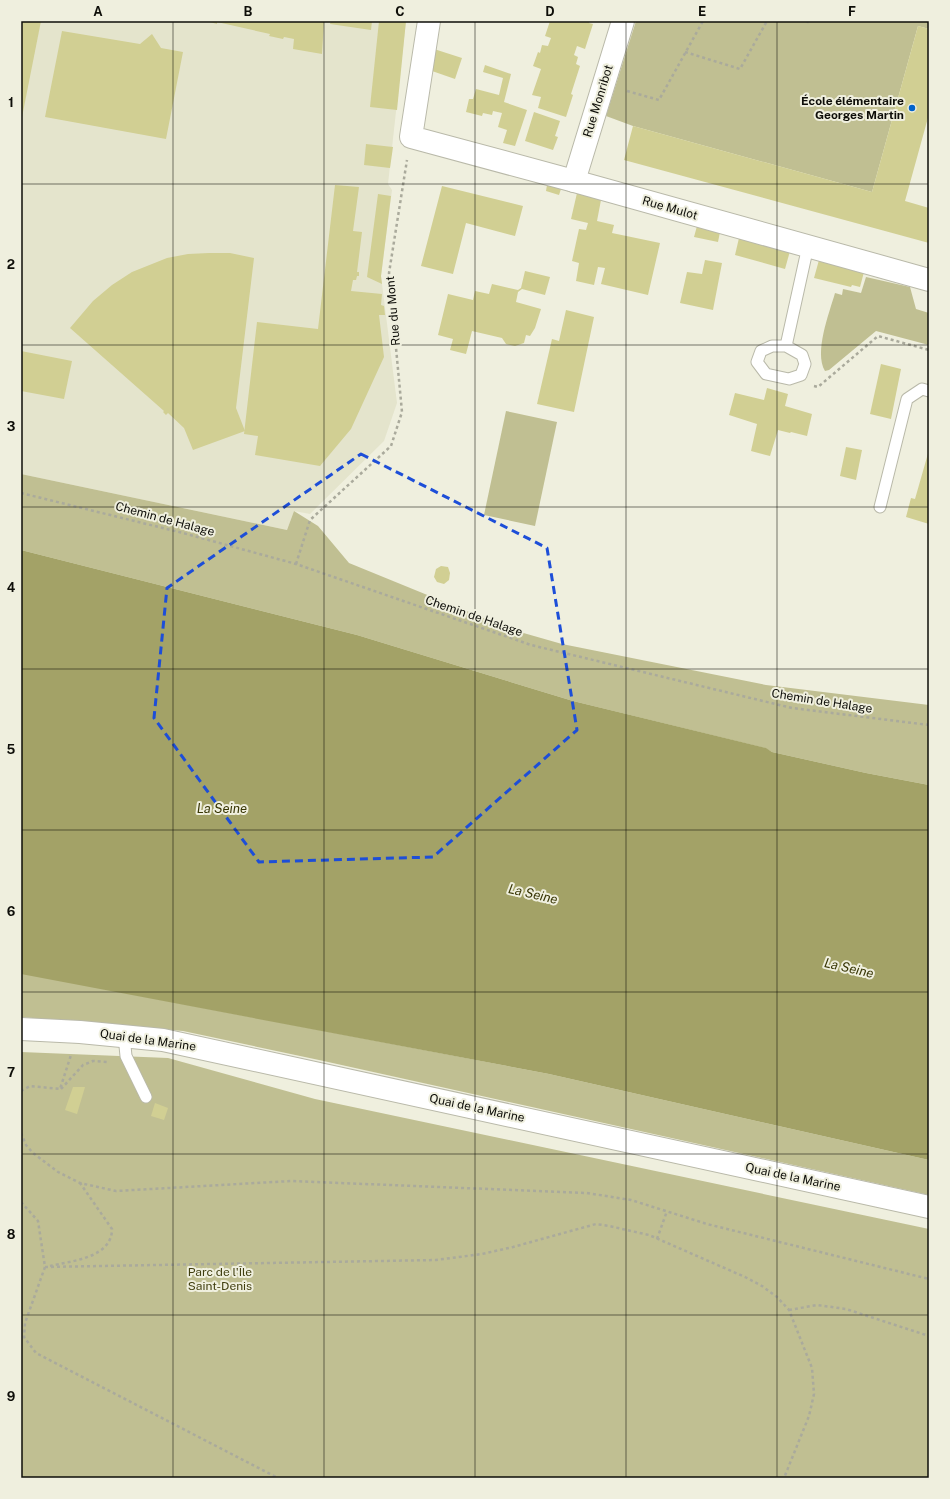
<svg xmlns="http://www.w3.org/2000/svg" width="950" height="1499" font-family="'Public Sans',sans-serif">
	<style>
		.built { fill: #e4e4cc }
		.green { fill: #c0bf92 }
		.water { fill: #a3a267 }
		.building { fill: #d1cf93 }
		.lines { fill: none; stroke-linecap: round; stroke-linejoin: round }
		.lane-casing { stroke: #b9b9a9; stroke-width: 13 }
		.street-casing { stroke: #b9b9a9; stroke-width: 24 }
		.secondary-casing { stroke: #b9b9a9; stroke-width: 24 }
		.path { stroke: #aaaa9c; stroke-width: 2.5; stroke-dasharray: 3 3; stroke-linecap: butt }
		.lane { stroke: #fff; stroke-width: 11 }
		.street { stroke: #fff; stroke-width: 22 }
		.secondary { stroke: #fff; stroke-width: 22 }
		.marked { fill: none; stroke: #1d4ed8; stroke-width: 3; stroke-dasharray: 8 5; stroke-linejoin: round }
		.grid { fill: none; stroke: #0e0e09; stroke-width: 1; stroke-opacity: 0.55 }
		.poi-dot { fill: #0062ca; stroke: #efefde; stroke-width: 1.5 }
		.labels { text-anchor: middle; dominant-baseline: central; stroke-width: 4; stroke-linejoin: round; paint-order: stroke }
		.street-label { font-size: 12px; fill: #0e0e09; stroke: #efefde }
		.poi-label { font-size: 12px; font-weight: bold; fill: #0e0e09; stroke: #efefde; text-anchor: end }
		.park-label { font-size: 12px; fill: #403e0f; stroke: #efefde }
		.water-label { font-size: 13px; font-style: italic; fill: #383605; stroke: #efefde }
		.neatline { fill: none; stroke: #0e0e09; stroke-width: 1.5 }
		.grid-label { font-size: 13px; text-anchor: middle; font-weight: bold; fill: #0e0e09 }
	</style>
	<rect width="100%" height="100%" fill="#efefde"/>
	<path class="built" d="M21 21H406L388 184 392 190 381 276 397 403 384 441 310 514 294 511 287 530 21 474Z"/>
	<g class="green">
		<path d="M636 21H929V29L918 26 872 192 633 126 606 116Z"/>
		<path d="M866 277 910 287 916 309 929 313V345L876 331 829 370 825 371C814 352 829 314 835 293L842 295 843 289 861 293Z"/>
		<path d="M506 411 557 422 535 526 484 515Z"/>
		<path d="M21 474 287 530 294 511 318 526 349 563 513 630 562 644 766 685 929 705V785L866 773 772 752 765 748 573 701 357 635 21 550Z"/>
		<path d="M21 973 549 1074 929 1160V1195L319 1060 183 1031 21 1017Z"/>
		<path d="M21 1052 168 1058 315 1099 929 1229V1478H21Z"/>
	</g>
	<path class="water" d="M21 550 357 635 573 701 766 748 772 752 866 773 929 785V1160L549 1074 21 974Z"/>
	<g class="building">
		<path d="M21 21H41L22 117H21Z"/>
		<path d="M206 21H324L322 54 293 49 294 39 284 37 283 39 269 36 270 34 217 22V24Z"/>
		<path d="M331 21H372L371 30 330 24Z"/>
		<path d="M379 21H406L397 110 370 107Z"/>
		<path d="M550 21H589V23L593 24 585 49 577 46 574 55 578 57 576 64 580 66 571 94 573 95 566 117 538 108 541 97 532 95 541 69 533 66 538 52 540 53 542 45 548 46 551 38 545 36Z"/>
		<path d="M918 26 929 29V114L905 201 929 208V243L624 160 633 126 872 192Z"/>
		<path d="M62 31 140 44 152 34 161 48 183 52 166 139 45 117Z"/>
		<path d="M434 49 462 58 455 79 432 71Z"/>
		<path d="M485 65 511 74 504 102 527 110 515 146 503 143 507 130 498 127 502 113 493 111 492 115 483 113 482 116 466 112 469 99H473L476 89 499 95 503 78 483 72Z"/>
		<path d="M534 112 560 121 555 136 558 137 553 150 525 141Z"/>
		<path d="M366 144 393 147 390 168 364 165Z"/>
		<path d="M335 185 359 187 353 231 362 232 357 272H359V276H357L356 280H353L351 291 382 294 381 305 384 306 385 315H379L384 357 351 429 320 466 255 455 258 436 244 434 257 322 318 329Z"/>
		<path d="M547 185 561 189 559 195 546 191Z"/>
		<path d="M442 186 523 206 515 236 466 223 453 274 421 266Z"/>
		<path d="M577 193 601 200 597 221 614 225 612 233 660 243 648 295 601 284 605 268 598 267 594 285 576 281 579 263 572 261 579 229 586 230 588 223 571 219Z"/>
		<path d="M378 194 391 196 381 276 382 284 367 277Z"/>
		<path d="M697 226 720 232 718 242 694 237Z"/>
		<path d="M739 238 790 251 785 269 735 255Z"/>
		<path d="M209 253H230L254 258 236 408 245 431 193 450 184 428 168 413 166 415 163 412 164 411 70 328 93 301 112 285 132 272 167 258 188 254Z"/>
		<path d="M705 260 722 263 713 310 680 303 687 272 702 274Z"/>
		<path d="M819 260 864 272 860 287 852 285 851 287 814 278Z"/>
		<path d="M525 271 550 277 545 295 522 289 518 292 516 302 541 309 535 328 530 336 526 335 524 343 515 346 506 344 502 338 472 331 466 354 450 350 453 339 438 335 448 294 473 300 475 291 489 294 492 284 518 290 521 288Z"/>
		<path d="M566 310 594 317 574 412 537 404 552 339 559 341Z"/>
		<path d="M21 351 72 361 64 399 21 391Z"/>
		<path d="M881 364 901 369 891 419 870 414Z"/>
		<path d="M767 388 788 394 785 406 812 414 807 436 791 432 790 433 778 430 770 456 751 451 757 424 729 415 735 393 764 400Z"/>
		<path d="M846 447 862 450 856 480 840 476Z"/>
		<path d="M929 450V524L906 517 911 498 915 499Z"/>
		<path d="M441 566 448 567 450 573 449 580 444 584 437 582 434 577 436 569Z"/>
		<path d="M73 1087H85L77 1114 65 1110Z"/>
		<path d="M155 1103 168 1108 164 1120 151 1116Z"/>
	</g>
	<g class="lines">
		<g class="lane-casing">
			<g id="lane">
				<path d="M786 346 802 355 805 364 801 375 789 379 766 374 757 362 761 351 772 346H786L808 246"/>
				<path d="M880 507 907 399 922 389 929 391"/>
				<path d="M124 1036 126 1056 146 1097"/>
			</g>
		</g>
		<g class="street-casing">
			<g id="street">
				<path d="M429 21 411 137 574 181 929 280"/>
				<path d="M574 181 623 21"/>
			</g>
		</g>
		<g class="secondary-casing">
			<path id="secondary" d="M21 1029 80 1032 163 1040 929 1207"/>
		</g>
		<g class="path">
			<path d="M806 21 810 23"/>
			<path d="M685 52 740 69 767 21"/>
			<path d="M627 91 659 100 703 21"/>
			<path d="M814 386 818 387 878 336 929 350"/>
			<path d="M21 493 183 533 296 564 531 645 792 708 929 725"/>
			<path d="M296 564 310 520 391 446 402 412 389 273 407 160"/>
			<path d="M61 1089 83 1065 93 1061 108 1062"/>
			<path d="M21 1091 30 1086 60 1089 71 1055"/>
			<path d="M21 1133 26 1145 33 1153 58 1172 80 1183 116 1191 291 1181 587 1193 631 1200 707 1224 929 1279"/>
			<path d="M21 1202 38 1221 45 1267 25 1323 24 1337 36 1353 278 1478"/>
			<path d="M657 1239 667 1211"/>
			<path d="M50 1266C71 1261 112 1258 112 1229L80 1183"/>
			<path d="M45 1267 436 1260 482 1254 513 1247 596 1224 609 1226 649 1235 745 1277 762 1286 777 1297 789 1310 812 1368 814 1394 809 1416 784 1478"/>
			<path d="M789 1310 817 1305 846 1309 929 1336"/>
		</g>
		<use href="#lane" class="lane"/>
		<use href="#street" class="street"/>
		<use href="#secondary" class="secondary"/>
	</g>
	<path class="marked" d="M361 454 547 548 577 730 433 857 259 862 154 718 167 588Z"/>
	<path class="grid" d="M173 21V1478M324 21V1478M475 21V1478M626 21V1478M777 21V1478M21 184H929M21 345H929M21 507H929M21 669H929M21 830H929M21 992H929M21 1154H929M21 1315H929"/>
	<circle class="poi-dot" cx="912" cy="108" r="4"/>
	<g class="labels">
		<g class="street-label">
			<text transform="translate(598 101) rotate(-73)">Rue Monribot</text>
			<text transform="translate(670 208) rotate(16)">Rue Mulot</text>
			<text transform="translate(393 311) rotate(-95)">Rue du Mont</text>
			<text transform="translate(165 519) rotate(15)">Chemin de Halage</text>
			<text transform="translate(474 616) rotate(19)">Chemin de Halage</text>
			<text transform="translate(822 701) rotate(9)">Chemin de Halage</text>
			<text transform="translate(148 1040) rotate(8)">Quai de la Marine</text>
			<text transform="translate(477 1108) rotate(12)">Quai de la Marine</text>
			<text transform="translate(793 1177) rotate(12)">Quai de la Marine</text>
		</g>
		<g class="poi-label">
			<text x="904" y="101">École élémentaire<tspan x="904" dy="14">Georges Martin</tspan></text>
		</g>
		<g class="park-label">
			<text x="220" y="1272">Parc de l'Île<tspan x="220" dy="14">Saint-Denis</tspan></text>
		</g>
		<g class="water-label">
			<text x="222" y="808">La Seine</text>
			<text transform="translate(533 894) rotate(13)">La Seine</text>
			<text transform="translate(849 968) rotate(13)">La Seine</text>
		</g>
	</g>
	<rect width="950" height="1499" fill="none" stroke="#efefde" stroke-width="44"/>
	<rect x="22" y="22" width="906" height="1455" class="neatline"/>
	<g class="grid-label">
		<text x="98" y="16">A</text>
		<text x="248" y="16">B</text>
		<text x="400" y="16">C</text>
		<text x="550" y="16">D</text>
		<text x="702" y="16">E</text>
		<text x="852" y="16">F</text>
		<text x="11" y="107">1</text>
		<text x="11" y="269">2</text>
		<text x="11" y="431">3</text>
		<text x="11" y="592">4</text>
		<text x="11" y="754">5</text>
		<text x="11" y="916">6</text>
		<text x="11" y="1077">7</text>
		<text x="11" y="1239">8</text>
		<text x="11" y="1401">9</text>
	</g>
</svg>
